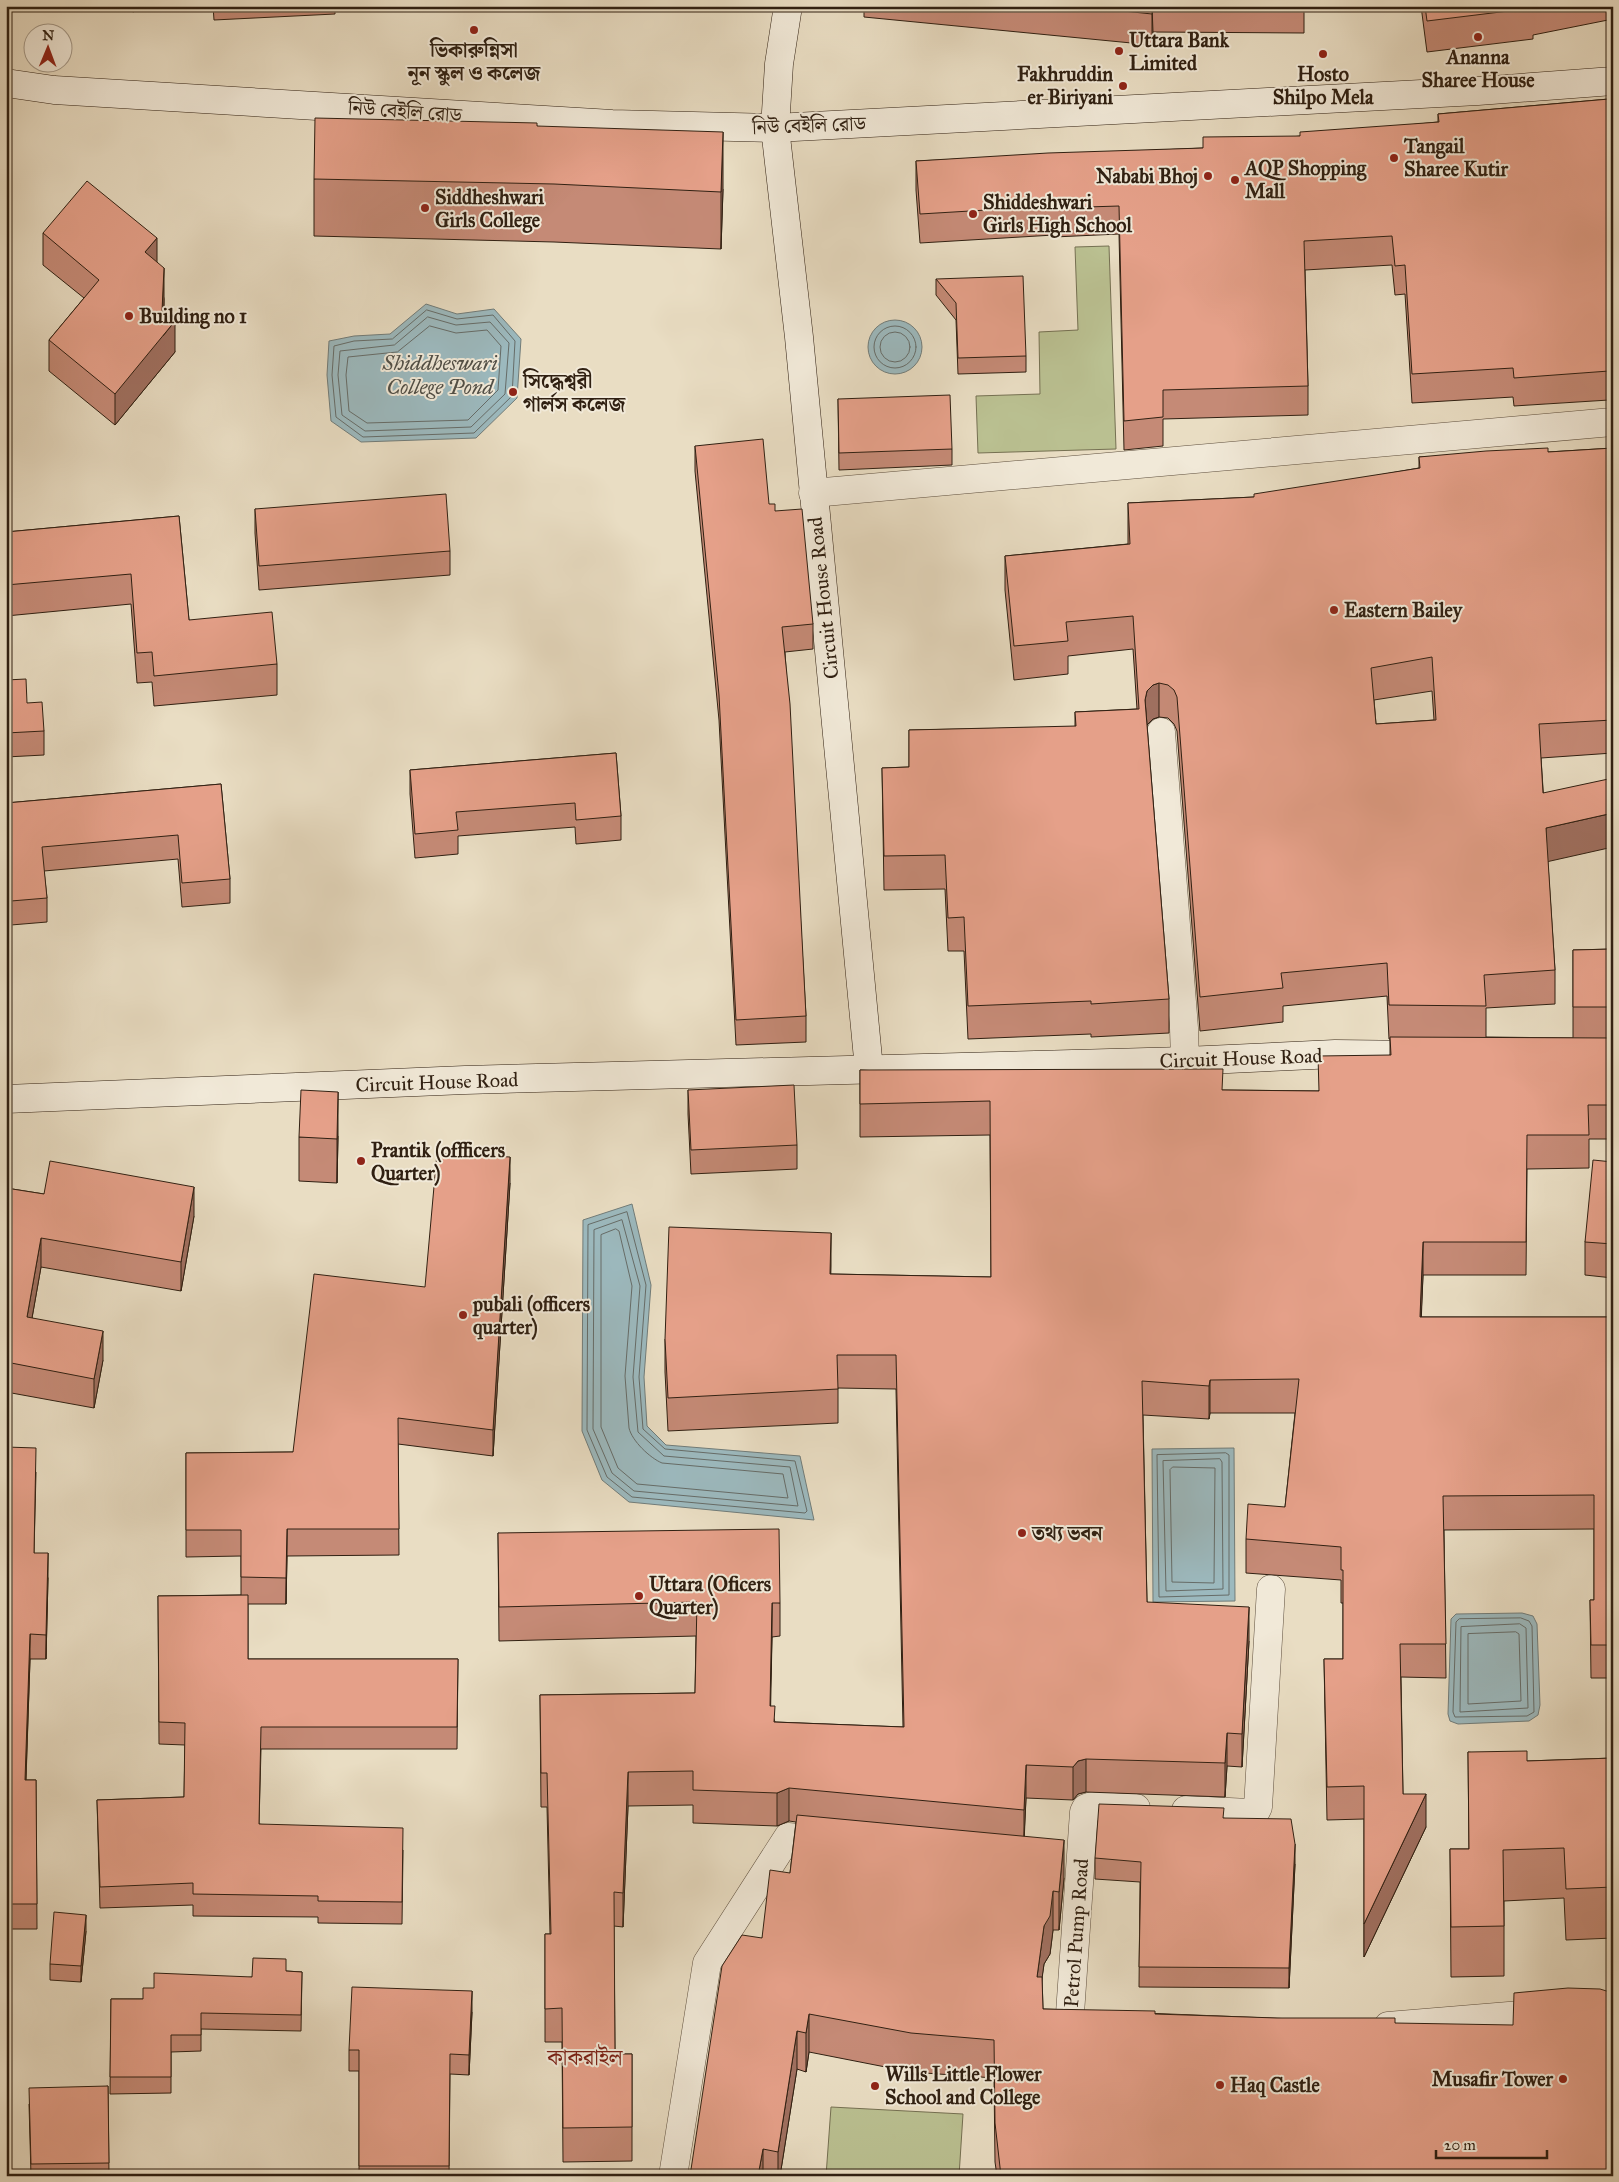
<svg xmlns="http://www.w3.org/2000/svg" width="1619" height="2182" font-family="'IM FELL Great Primer','Noto Serif Bengali',serif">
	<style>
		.green { fill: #bac091; stroke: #757052 }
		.water { fill: #9cb9be; stroke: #717c79 }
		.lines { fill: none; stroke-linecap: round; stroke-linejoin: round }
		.shore { stroke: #666c68; stroke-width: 1 }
		.street-casing { stroke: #5e4f3e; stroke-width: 29 }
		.secondary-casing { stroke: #302012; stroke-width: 29 }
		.street { stroke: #f1e9d8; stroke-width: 28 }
		.secondary { stroke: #f1e9d8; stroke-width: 28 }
		.wall { fill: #c58a76; stroke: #302012; fill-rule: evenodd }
		.shaded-wall { fill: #a07060; stroke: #302012 }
		.building { fill: #e5a089; stroke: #302012; fill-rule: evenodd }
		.poi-dot { fill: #8f2418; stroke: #f1e9d8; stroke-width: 2 }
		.labels { text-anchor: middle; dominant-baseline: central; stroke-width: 4; stroke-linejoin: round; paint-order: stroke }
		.poi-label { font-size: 20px; font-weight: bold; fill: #302012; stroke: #f1e9d8; text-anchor: start }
		.street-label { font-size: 20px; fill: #302012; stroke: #f1e9d8 }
		.water-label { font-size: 21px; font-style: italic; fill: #504e46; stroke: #f1e9d8 }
		.quarter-label { font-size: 22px; fill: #7a1f14; stroke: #f1e9d8 }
	</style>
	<rect width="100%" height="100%" fill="#e9ddc3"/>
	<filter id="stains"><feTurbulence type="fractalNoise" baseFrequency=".004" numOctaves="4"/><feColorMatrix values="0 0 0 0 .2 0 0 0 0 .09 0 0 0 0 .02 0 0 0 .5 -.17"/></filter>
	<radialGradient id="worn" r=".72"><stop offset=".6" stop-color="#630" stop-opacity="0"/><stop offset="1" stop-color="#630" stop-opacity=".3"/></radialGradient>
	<g class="green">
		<path d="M1109 246 1116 449 978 453 976 396 1040 394 1039 332 1078 330 1075 247Z"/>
		<path d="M831 2107 963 2114 959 2176H826Z"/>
	</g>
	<g class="water">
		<path d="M426 304 457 314 494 309 521 339 517 398 476 438 361 442 331 421 327 375 329 341 354 336 390 334Z"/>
		<circle cx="895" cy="347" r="27"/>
		<path d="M632 1204 651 1285 644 1377 647 1426 666 1445 800 1456 814 1520 629 1502 602 1480 582 1431 583 1220Z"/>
		<path d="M1234 1448 1235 1601 1153 1602 1152 1449Z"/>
		<path d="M1522 1613 1533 1616 1537 1624 1540 1705 1538 1715 1529 1721 1458 1724 1450 1721 1448 1714 1451 1619 1456 1614Z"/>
	</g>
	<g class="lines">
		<g class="shore">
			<path d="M427 310 457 319 493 315 515 341 512 396 474 433 363 437 336 417 332 375 334 346 354 341 392 339Z"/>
			<path d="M428 317 456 325 490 322 509 343 505 394 471 427 365 431 342 415 338 375 340 351 394 345Z"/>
			<circle cx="895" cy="347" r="21"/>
			<path d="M430 326 456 333 487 330 501 346 498 390 468 420 367 423 349 411 346 375 348 357 397 352Z"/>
			<circle cx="895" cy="347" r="15"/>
			<path d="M627 1212 646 1285 639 1377 643 1429 665 1449 795 1461 807 1511 805 1513 632 1497 607 1477 587 1430 588 1225Z"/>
			<path d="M622 1220 640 1286 633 1377 638 1432 664 1456 790 1467 798 1506 634 1491 612 1473 593 1429 594 1230Z"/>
			<path d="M616 1229 619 1231 632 1286 625 1376 629 1428C632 1441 650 1458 662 1463L783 1474 788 1498 637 1484 618 1468 601 1427V1235Z"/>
			<path d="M1226 1453 1229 1455V1595L1159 1597 1157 1455Z"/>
			<path d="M1220 1459 1222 1462 1223 1589 1166 1591 1163 1461Z"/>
			<path d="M1173 1467 1215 1468 1214 1583 1172 1582 1170 1470Z"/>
			<path d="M1521 1618 1529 1621 1532 1626 1534 1712 1527 1716 1455 1717 1453 1712 1456 1622 1459 1619Z"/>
			<path d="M1520 1624 1526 1628 1528 1708 1460 1712 1461 1627Z"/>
			<path d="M1516 1632 1519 1634 1521 1701 1468 1704V1634Z"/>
		</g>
		<g class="street-casing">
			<g id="street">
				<path d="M813 493 1612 422"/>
				<path d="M1161 732 1184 1028 1185 1061"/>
				<path d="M1186 1810 1250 1813 1256 1811 1258 1807 1271 1589"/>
				<path d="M1388 2026 1604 2008 1613 2010"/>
				<path d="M1087 2028H1069L1084 1812 1086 1808 1092 1806 1136 1808"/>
				<path d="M673 2176 707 1963 788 1837 831 1841"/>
			</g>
		</g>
		<g class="secondary-casing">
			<g id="secondary">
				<path d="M788 6 779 64 775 128 799 337 869 1069"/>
				<path d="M6 83 54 90 612 124 775 128 1478 91 1613 81"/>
				<path d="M6 1099 465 1080 1185 1061 1335 1054 1426 1055"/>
			</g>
		</g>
		<use href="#street" class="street"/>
		<use href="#secondary" class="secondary"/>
	</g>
	<g class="wall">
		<path d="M111 6H136L134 12Z"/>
		<path d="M213 6H335V14L214 20Z"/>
		<path d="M864 6H1304V33L1153 32 1152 45 864 17Z"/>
		<path d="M1421 6H1613V19L1533 35V39L1427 52Z"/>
		<path d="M1613 97V407H1609V400L1514 406 1513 397 1412 403 1405 294 1395 295 1392 265 1305 270 1308 386V415L1163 419V446L1124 450 1119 234 1054 237V235L920 243 916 190V161L1203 148 1300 136 1438 122V114L1609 99Z"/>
		<path d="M537 126 723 189 721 249 554 242 314 236V179Z"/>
		<path d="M43 233 157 262 164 299V312L175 352 115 425 49 371V340L84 298 43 265Z"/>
		<path d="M936 279 1026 356V372L958 374 956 320 936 295Z"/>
		<path d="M838 399 952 449V465L839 470Z"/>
		<path d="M695 446 769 504 775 511 813 624V649L785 652 806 1016V1042L736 1045 719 720 695 471Z"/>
		<path d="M1613 448V753L1541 758 1555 970V1004L1486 1008V1037L1573 1038V950L1613 949V1139H1589V1168L1527 1169 1526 1275H1423L1421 1317H1613V1678H1591L1590 1600H1594V1529L1444 1530 1446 1678 1401 1677 1403 1794 1426 1827 1364 1957V1819L1327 1820 1324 1659H1343V1603H1341V1580L1246 1573V1539L1285 1507 1295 1413H1210L1209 1419 1143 1415 1147 1602 1249 1641 1242 1767 1227 1766 1225 1797 1086 1792 1078 1794 1073 1800 1026 1798 1024 1836 1064 1878 1059 1930H1053L1050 1954 1044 1964 1042 1977 1043 2009 1395 2023 1613 2176H997L995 2162 994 2078 911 2072 809 2052 806 2072 797 2069 780 2176H690L762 1938 790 1873 796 1822 789 1821 777 1826 693 1823V1805L628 1806 623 1927 614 1926 615 2054H632V2161L563 2162 562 2042H545V1934H550L547 1807H541L540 1695 695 1693 696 1636 499 1641 498 1533 780 1603V1636L772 1637 770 1706 775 1722 903 1727 896 1389 838 1388V1423L668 1431 665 1372V1339L831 1274 991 1277 990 1135 860 1137V1070L1223 1090 1318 1091 1390 1055V1039H1389L1387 996 1283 1006V1022L1200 1031 1177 731 1174 724 1168 718 1159 717 1153 719 1147 725 1169 999V1033L1091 1037V1034L968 1039 964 951H948L945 889 884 890 882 768 909 767V730L1075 727V712L1137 709 1133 649 1068 656V674L1014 680 1005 590V556L1128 544V503L1254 497 1419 468V457L1548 452ZM1432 691 1434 720 1376 724 1374 700Z"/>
		<path d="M255 509 450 551V575L259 590 255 533Z"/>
		<path d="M179 516 189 620 277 664V695L154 706 152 682 137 683 131 604 6 616V532Z"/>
		<path d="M6 680 27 703 44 731V755L6 757Z"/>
		<path d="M616 753 621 816V840L576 844 575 827 458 836V854L415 858 410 794V770Z"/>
		<path d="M221 784 230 879V903L182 907 178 859 44 871 47 898V922L11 925 6 872V803Z"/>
		<path d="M688 1090 797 1145V1169L691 1174 688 1114Z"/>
		<path d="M338 1136 337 1183 299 1181V1137Z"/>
		<path d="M1613 1162V1278L1585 1275V1242Z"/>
		<path d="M510 1183 493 1456 398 1444 399 1555 287 1556 286 1604H248V1659H458L457 1749H261L259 1824 403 1850 402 1924 318 1923V1917L193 1916V1905L100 1908 97 1800 184 1797 185 1745 159 1744 158 1596 241 1595V1556L186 1557V1453L293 1452Z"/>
		<path d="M6 1188 44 1194 194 1216 181 1291 41 1267 32 1318 103 1360 94 1408 6 1392Z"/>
		<path d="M6 1447 36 1472 34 1553 48 1578 46 1659H30L26 1780H36L37 1929H6Z"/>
		<path d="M1468 1752 1527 1761 1613 1758V1938L1566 1940 1564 1898 1504 1901V1976L1451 1977 1450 1849H1469Z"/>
		<path d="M1224 1818 1295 1864 1289 1988 1139 1987 1140 1882 1095 1879V1858Z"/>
		<path d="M86 1931 81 1982 50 1980V1964Z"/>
		<path d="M286 1971 302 1972 301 2031 201 2029V2051L171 2052V2093L110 2094 111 1999H143L154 1988 252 1977Z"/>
		<path d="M472 2012 469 2075 450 2074 449 2176H359V2071H349V2050Z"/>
		<path d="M108 2086 109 2176H31L29 2104Z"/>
	</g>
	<g class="shaded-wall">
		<path d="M1152 6 1153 32 1152 45Z"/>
		<path d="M723 132V189L721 249V192Z"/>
		<path d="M157 238V269L145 252Z"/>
		<path d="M164 268V299L163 336 175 321V352L115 425V394L162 311Z"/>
		<path d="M1159 683V717L1153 719 1147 725 1145 700 1147 691 1153 685Z"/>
		<path d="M1613 813V847L1546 862V828Z"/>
		<path d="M338 1092V1136L337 1183V1139Z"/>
		<path d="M510 1157V1183L493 1456V1430Z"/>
		<path d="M194 1187V1216L181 1291V1262Z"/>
		<path d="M831 1233V1266L830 1307V1274Z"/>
		<path d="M41 1238V1267L27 1346V1317Z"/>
		<path d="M1423 1242V1275L1420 1351V1317Z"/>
		<path d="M103 1331V1360L94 1408V1379Z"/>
		<path d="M1210 1380V1413L1209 1419V1386Z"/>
		<path d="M287 1529V1556L286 1604V1578Z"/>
		<path d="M48 1553V1578L46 1659V1635Z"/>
		<path d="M772 1603V1637L770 1739V1706Z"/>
		<path d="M1249 1607V1641L1242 1767V1734Z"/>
		<path d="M30 1634V1659L25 1804V1780Z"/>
		<path d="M1227 1733V1766L1225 1797V1763Z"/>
		<path d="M1086 1759V1792L1078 1794 1073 1800V1767L1078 1761Z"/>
		<path d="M1026 1765V1798L1024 1843V1810Z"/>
		<path d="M628 1772V1806L623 1927V1893Z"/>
		<path d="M789 1788V1821L777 1826V1793Z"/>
		<path d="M1426 1794V1827L1364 1957V1924Z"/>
		<path d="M1064 1840V1878L1059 1930V1892Z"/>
		<path d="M1295 1844V1864L1289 1988V1968Z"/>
		<path d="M1053 1891V1930L1050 1954 1044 1964 1037 2016V1977L1044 1926Z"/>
		<path d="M86 1915V1931L81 1982V1966Z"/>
		<path d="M472 1991V2012L469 2075V2055Z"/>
		<path d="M809 2014V2052L806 2072V2033Z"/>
		<path d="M797 2031V2069L780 2176H778V2152Z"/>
		<path d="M763 2149V2176H758Z"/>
	</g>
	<g class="building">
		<path d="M1076 6H1152V14Z"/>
		<path d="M1425 6H1533V8L1427 21Z"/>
		<path d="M1609 97H1613V379L1609 378V371L1514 378 1513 368 1412 374 1405 265 1395 266 1392 236 1304 241 1308 386 1163 390V417L1124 421 1119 206 1054 208V206L920 214 916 161 1048 153 1203 148V137L1300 136V132L1439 122 1438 114 1609 99Z"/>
		<path d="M315 118 537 123V126L723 132 721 192 554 184 314 179Z"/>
		<path d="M87 181 157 238 145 252 164 268 162 311 175 321 115 394 49 340 99 280 43 233Z"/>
		<path d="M1023 276 1026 356 958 358 956 303 936 279Z"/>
		<path d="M950 395 952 449 839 453 838 399Z"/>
		<path d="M763 439 769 504H775V511L802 509 813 624 782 627 790 704 806 1016 736 1020 719 695 695 446Z"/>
		<path d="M1548 448V452L1613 448V720L1539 724 1543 793 1613 778V813L1546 828 1555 970 1484 975 1486 1006 1389 1005 1387 963 1281 973 1283 988 1200 997 1177 697 1174 690 1168 685 1159 683 1153 685 1147 691 1145 700 1169 999 1091 1004V1001L968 1006 964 917 948 918 945 855 884 856 882 768 909 767V730L1076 726 1075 712 1139 709 1133 616 1066 622 1068 641 1014 646 1005 556 1130 544 1128 503 1254 497V494L1420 468 1419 457 1486 451ZM1432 657 1436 720 1376 724 1371 668Z"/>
		<path d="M446 494 450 551 259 566 255 509Z"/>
		<path d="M179 516 189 620 272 612 277 664 154 676 152 652 137 653 131 574 6 585V532Z"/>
		<path d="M26 679 27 703 42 702 44 731 6 733V680Z"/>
		<path d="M616 753 621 816 576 820 575 803 456 812 458 830 415 834 410 770Z"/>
		<path d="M221 784 230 879 182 883 178 835 42 847 47 898 11 901 6 847V803Z"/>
		<path d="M1613 949V1007H1573V950Z"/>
		<path d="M1390 1037 1613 1038V1105H1588L1589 1135H1527L1526 1242H1423L1420 1317H1613V1645H1591L1590 1600H1594V1495L1443 1496 1446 1644H1400L1403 1794H1426L1364 1924V1786L1327 1787 1324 1659H1343V1570H1341V1547L1246 1539 1248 1504 1285 1507 1299 1379 1210 1380 1209 1386 1142 1381 1147 1602 1249 1607 1242 1734 1227 1733 1225 1763 1086 1759 1078 1761 1073 1767 1026 1765 1024 1810 789 1788 777 1793 693 1790V1771L628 1772 623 1893 614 1892 615 2054H632V2127L563 2128 562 2008 545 2009V1934H551L547 1773H541L540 1695 695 1693 697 1602 499 1607 498 1533 779 1529 780 1603H772L770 1706H775L774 1722 904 1727 896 1355H837L838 1389 668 1398 665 1339 669 1227 831 1233 830 1274 991 1277 990 1101 860 1104V1070L1223 1069 1222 1090 1319 1091 1318 1056 1391 1055Z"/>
		<path d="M794 1085 797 1145 691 1150 688 1090Z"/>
		<path d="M301 1090 338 1092 337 1139 299 1137Z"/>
		<path d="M437 1153 510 1157 493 1430 398 1418 399 1529H287L286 1578 241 1577V1530H186V1453L293 1452 314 1274 425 1287Z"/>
		<path d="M1593 1160 1613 1162V1244L1585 1242Z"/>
		<path d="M50 1161 194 1187 181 1262 41 1238 27 1317 103 1331 94 1379 6 1362V1188L44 1194Z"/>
		<path d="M6 1447 36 1448 34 1553H48L46 1635 30 1634 25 1780H36L37 1904H6Z"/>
		<path d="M248 1595V1659H458L457 1727H261L259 1824 403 1828 402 1902 318 1901V1896L193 1894V1883L100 1887 97 1800 184 1797 185 1723 159 1722 158 1596Z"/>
		<path d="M1527 1751V1761L1613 1758V1887L1566 1889 1564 1848 1503 1850 1504 1926 1451 1927 1450 1849H1469L1468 1752Z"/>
		<path d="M1099 1804 1224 1808 1223 1818 1291 1819 1295 1844 1289 1968 1139 1967 1141 1862 1095 1858Z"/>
		<path d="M797 1815 1064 1840 1059 1892 1053 1891 1050 1916 1044 1926 1037 1977H1042L1043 2009 1155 2011V2014L1277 2018H1395V2023L1513 2025 1514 1993 1568 1988 1600 1989 1613 1993V2176H1001L995 2123 994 2040 911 2033 809 2014 806 2033 797 2031 778 2152 763 2149 758 2176H690L722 1966 742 1935 762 1938 770 1870 790 1873Z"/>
		<path d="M54 1912 86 1915 81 1966 50 1964Z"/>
		<path d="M253 1958 286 1959V1971L302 1972 301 2015 201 2013V2035H171V2077H110L111 1999H143V1988H154V1973L252 1977Z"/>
		<path d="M352 1987 472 1991 469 2055 450 2054 449 2166H359V2050H349Z"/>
		<path d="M108 2086 109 2163 31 2164 29 2088Z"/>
	</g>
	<g class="poi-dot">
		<circle cx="474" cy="30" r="5"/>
		<circle cx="1478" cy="37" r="5"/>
		<circle cx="1119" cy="51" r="5"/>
		<circle cx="1323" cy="54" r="5"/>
		<circle cx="1123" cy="86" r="5"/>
		<circle cx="1394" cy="158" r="5"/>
		<circle cx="1208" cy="176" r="5"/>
		<circle cx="1235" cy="180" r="5"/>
		<circle cx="425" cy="208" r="5"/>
		<circle cx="973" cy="214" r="5"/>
		<circle cx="129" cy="316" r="5"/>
		<circle cx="513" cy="392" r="5"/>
		<circle cx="1334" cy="610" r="5"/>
		<circle cx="361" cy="1161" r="5"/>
		<circle cx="463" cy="1315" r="5"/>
		<circle cx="1022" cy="1533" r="5"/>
		<circle cx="639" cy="1596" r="5"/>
		<circle cx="1563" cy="2079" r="5"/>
		<circle cx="1220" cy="2085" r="5"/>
		<circle cx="875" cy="2086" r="5"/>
	</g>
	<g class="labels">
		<g class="poi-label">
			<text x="1129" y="40">Uttara Bank<tspan x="1129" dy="23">Limited</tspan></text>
			<text x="474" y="50" text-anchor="middle">ভিকারুন্নিসা<tspan x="474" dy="23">নূন স্কুল ও কলেজ</tspan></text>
			<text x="1478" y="57" text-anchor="middle">Ananna<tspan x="1478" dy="23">Sharee House</tspan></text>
			<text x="1113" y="74" text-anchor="end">Fakhruddin<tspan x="1113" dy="23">er Biriyani</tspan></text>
			<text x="1323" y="74" text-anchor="middle">Hosto<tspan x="1323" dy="23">Shilpo Mela</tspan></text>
			<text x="1404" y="146">Tangail<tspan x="1404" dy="23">Sharee Kutir</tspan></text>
			<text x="1245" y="168">AQP Shopping<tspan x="1245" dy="23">Mall</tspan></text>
			<text x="1198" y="176" text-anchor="end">Nababi Bhoj</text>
			<text x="435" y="197">Siddheshwari<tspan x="435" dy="23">Girls College</tspan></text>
			<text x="983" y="202">Shiddeshwari<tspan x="983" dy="23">Girls High School</tspan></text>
			<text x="139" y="316">Building no 1</text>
			<text x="523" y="381">সিদ্ধেশ্বরী<tspan x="523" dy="23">গার্লস কলেজ</tspan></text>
			<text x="1344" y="610">Eastern Bailey</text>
			<text x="371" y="1150">Prantik (offficers<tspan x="371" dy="23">Quarter)</tspan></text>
			<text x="473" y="1304">pubali (officers<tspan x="473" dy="23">quarter)</tspan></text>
			<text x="1032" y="1533">তথ্য ভবন</text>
			<text x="649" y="1584">Uttara (Oficers<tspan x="649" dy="23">Quarter)</tspan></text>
			<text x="885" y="2074">Wills Little Flower<tspan x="885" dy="23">School and College</tspan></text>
			<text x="1553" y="2079" text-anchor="end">Musafir Tower</text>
			<text x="1230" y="2085">Haq Castle</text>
		</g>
		<g class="street-label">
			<text transform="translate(405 111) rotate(4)">নিউ বেইলি রোড</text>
			<text transform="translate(809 125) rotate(-2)">নিউ বেইলি রোড</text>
			<text transform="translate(823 598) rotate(-96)">Circuit House Road</text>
			<text transform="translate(1241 1058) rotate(-2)">Circuit House Road</text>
			<text transform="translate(437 1082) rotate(-2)">Circuit House Road</text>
			<text transform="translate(1076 1933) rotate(-86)">Petrol Pump Road</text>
		</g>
		<g class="water-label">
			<text x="440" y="363">Shiddheswari<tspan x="440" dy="24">College Pond</tspan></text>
		</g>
		<g class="quarter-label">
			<text x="585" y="2057">কাকরাইল</text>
		</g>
	</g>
	<rect width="1619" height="2182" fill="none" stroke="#e9ddc3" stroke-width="25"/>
	<rect x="8" y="8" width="1604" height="2167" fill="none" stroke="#302012" stroke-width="2.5"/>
	<rect x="12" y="12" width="1594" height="2157" fill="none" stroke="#302012"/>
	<g transform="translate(48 48) rotate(1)"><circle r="24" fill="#f1e9d8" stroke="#a49989"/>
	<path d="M0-4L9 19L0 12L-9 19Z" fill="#8f2418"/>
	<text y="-8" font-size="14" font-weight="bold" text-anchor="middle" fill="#302012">N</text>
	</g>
	<path d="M1436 2150v8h111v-8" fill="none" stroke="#302012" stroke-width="2.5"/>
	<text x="1444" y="2150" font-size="15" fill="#302012" stroke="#f1e9d8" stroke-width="4" paint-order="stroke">20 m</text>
	<rect width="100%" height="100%" filter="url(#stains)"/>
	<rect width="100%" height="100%" fill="url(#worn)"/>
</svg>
